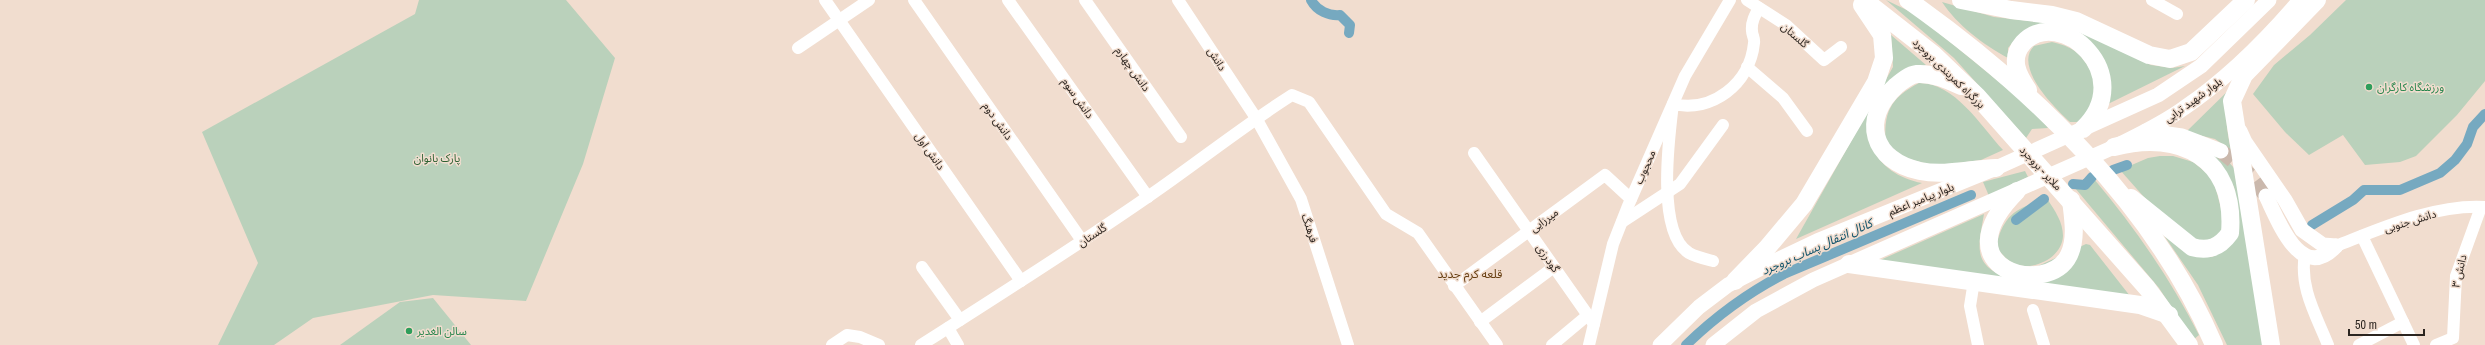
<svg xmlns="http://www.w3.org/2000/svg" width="2485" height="345" font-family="'Archivo Narrow','Noto Sans Arabic',sans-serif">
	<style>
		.green { fill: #bad1bb }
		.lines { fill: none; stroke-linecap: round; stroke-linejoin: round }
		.canal { stroke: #76a9c0; stroke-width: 10 }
		.major-tunnel { stroke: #cab8ac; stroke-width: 15; stroke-dasharray: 15 8; stroke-linecap: butt }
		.minor { stroke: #fff; stroke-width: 12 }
		.major { stroke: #fff; stroke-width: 15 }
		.highway { stroke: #fff; stroke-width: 18 }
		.leisure-dot { fill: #2e9e5b; stroke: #f1ddcf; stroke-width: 1.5 }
		.labels { text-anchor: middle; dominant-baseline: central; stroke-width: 3; stroke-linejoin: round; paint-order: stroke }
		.street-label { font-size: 11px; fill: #2c2520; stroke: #f1ddcf }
		.leisure-label { font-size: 11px; fill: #27864d; stroke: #f1ddcf; text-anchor: start }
		.park-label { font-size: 11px; fill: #2d6132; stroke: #f1ddcf }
		.water-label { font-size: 12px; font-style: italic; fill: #0e526a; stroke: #f1ddcf }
		.neighbourhood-label { font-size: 12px; fill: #663e11; stroke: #f1ddcf }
	</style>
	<rect width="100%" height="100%" fill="#f1ddcf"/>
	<g class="green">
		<path d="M419 0H566L615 58 583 164 526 301 433 295 313 318 274 345H218L258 263 202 132 415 14Z"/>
		<path d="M1886 0 1917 15 2035 111 2048 128 2032 129 2026 138 1954 58Z"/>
		<path d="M2346 0H2485V81L2457 115 2416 156 2400 162 2365 165 2343 135 2309 155 2285 132 2253 94 2274 65 2310 35Z"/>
		<path d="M1942 2 1994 17 2066 25 2151 65 2172 68 2185 66 2108 104 2090 45 2019 35 2008 48V58C1984 45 1957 25 1942 2Z"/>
		<path d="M1891 35 1926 65 1897 76 1871 143C1878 166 1900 179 1922 183L1796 239 1893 67Z"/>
		<path d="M2052 42C2079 48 2084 58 2097 82L2088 116 2077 122H2070C2055 108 2013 67 2034 46Z"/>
		<path d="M2239 80C2225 111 2224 116 2231 150L2215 139 2186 132Z"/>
		<path d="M1919 83C1955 83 1980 125 2003 150L1981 160 1935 166 1901 157 1886 145C1883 113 1890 98 1919 83Z"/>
		<path d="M2204 147 2226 159 2234 168 2266 345H2227L2198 285 2163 234 2201 256 2212 257 2221 252 2238 213 2234 187 2222 166Z"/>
		<path d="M2160 156H2173L2193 162 2213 178 2226 227 2212 244 2191 238 2144 197 2120 170 2148 158Z"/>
		<path d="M2025 171 2028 177 1989 196 1983 182Z"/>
		<path d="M2094 179C2134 226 2171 280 2199 335L2193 340 2159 288 2075 188H2087Z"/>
		<path d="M2048 200C2055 211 2063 222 2063 236 2062 257 2036 270 2017 265 2008 262 2002 254 1996 247 2003 216 2016 206 2048 200Z"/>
		<path d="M1984 214C1978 249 1972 265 2010 279L2086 244 2090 245 2130 296 1878 261Z"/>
		<path d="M433 298 471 345H340L400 302Z"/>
	</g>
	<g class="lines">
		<g class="canal">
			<path d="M1311 0C1317 11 1329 16 1340 15L1350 25 1349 33"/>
			<path d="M2113 170 2127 165"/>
			<path d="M2073 184 2085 185 2092 177"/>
			<path d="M2016 220 2044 199"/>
			<path d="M2312 225 2353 200 2364 190H2400L2440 173 2455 160 2467 144 2473 127 2485 114"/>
			<path d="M1686 345C1715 317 1749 292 1784 274L1971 195"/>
		</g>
		<path class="major-tunnel" d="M2221 151 2251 176 2266 196"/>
		<g class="minor">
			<path d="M825 0 1021 281"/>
			<path d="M914 0 1083 242"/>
			<path d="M1008 0 1148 197"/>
			<path d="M1085 0 1181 137"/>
			<path d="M1178 0 1256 118 1301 199 1348 345"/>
			<path d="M1747 0 1786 25 1824 60 1841 47"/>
			<path d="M2152 0 2177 14"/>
			<path d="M798 48 869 0"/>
			<path d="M1747 67 1783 98 1807 131"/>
			<path d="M1474 153 1594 324"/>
			<path d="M1622 222 1680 184 1723 125"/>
			<path d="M2362 236 2414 345"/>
			<path d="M2336 246C2382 228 2435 204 2485 207"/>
			<path d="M2305 254C2299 287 2316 315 2328 345"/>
			<path d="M1713 261C1705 259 1696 257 1689 253 1656 233 1669 137 1673 104 1712 113 1750 84 1754 43 1755 39 1752 35 1752 31 1751 22 1755 15 1759 8"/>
			<path d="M922 267 960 320"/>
			<path d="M1974 281 1970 306 1978 345"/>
			<path d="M1454 286 1605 175 1631 199"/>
			<path d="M2033 310 2044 345"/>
			<path d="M1480 322 1554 267"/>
			<path d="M948 328 958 345"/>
			<path d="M832 345 847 335 860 337 879 345"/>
			<path d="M921 345C998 296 1074 248 1149 196 1197 163 1243 126 1292 95L1309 102 1386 214 1418 233 1497 345"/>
			<path d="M1552 345 1588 315"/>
			<path d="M1589 345 1613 244 1628 206 1685 76 1730 0"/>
			<path d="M2359 345 2403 322"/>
			<path d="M2436 345 2453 338 2456 276 2481 207"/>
		</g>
		<g class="major">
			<path d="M2146 131 2182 136 2221 151"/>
			<path d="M2240 131 2245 142 2285 200 2302 230 2323 245 2336 246"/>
			<path d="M2266 196C2278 220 2301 284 2336 246"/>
			<path d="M1660 345 1699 307 1728 285 1775 261 1817 241 1996 168 2158 95 2201 66 2269 0"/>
			<path d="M1713 345 1756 311 1813 280 2114 147C2138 135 2162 124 2184 108 2228 78 2265 41 2300 0"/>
		</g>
		<g class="highway">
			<path d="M1864 0 1933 54 1977 96 2147 288 2189 345"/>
			<path d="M1908 0C2031 87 2154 204 2214 345"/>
			<path d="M1961 0 2011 10 2052 15 2076 21 2149 55 2170 59 2191 52 2246 0"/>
			<path d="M1961 86C1947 79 1932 73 1917 74 1909 75 1902 81 1896 86 1860 119 1872 161 1920 171 1944 176 1971 169 1996 168"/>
			<path d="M2028 90C2018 75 2009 59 2023 43 2060 4 2139 75 2083 129"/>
			<path d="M2114 147C2181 129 2236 159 2230 233 2220 247 2209 252 2192 247L2131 198"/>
			<path d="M2017 191C1938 270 2048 298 2069 255 2077 238 2073 218 2071 200"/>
			<path d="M1849 264 2140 305 2169 315"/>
			<path d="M1735 281 1767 248 1804 204 1876 82 1884 58 1882 35 1862 5"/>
			<path d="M2271 345 2232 101 2244 75 2317 0"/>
		</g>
	</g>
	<g class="leisure-dot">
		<circle cx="2369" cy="87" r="4"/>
		<circle cx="409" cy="331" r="4"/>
	</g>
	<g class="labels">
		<g class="street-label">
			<text transform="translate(1795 35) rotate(41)">گلستان</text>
			<text transform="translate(1217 59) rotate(57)">دانش</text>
			<text transform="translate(1133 69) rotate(55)">دانش چهارم</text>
			<text transform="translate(1949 73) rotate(44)">بزرگراه کمربندی بروجرد</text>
			<text transform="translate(1078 98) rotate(55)">دانش سوم</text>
			<text transform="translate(2193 100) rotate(-36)">بلوار شهید ترابی</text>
			<text transform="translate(998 121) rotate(55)">دانش دوم</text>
			<text transform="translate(930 151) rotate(55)">دانش اول</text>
			<text transform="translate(1645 167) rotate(-66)">محجوب</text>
			<text transform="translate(2041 168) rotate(47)">ملایر - بروجرد</text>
			<text transform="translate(1921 199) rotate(-22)">بلوار پیامبر اعظم</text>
			<text transform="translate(1544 220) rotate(-36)">میرزایی</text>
			<text transform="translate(2410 221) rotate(-17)">دانش جنوبی</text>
			<text transform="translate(1310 228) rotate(72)">فرهنگ</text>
			<text transform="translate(1092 235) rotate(-34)">گلستان</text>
			<text transform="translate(1548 258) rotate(55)">گودرزی</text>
			<text transform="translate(2459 271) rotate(-77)">دانش ۳</text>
		</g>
		<g class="leisure-label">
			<text x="2377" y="87">ورزشگاه کارگران</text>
			<text x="417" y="331">سالن الغدیر</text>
		</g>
		<g class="park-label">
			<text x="437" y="158">پارک بانوان</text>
		</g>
		<g class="water-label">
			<text transform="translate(1817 247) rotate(-24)">کانال انتقال پساب بروجرد</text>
		</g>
		<g class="neighbourhood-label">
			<text x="1470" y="274">قلعه کرم جدید</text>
		</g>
	</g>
	<path d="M2349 329v6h75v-6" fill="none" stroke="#2c2520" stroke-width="2"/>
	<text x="2355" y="329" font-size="12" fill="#2c2520" stroke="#f1ddcf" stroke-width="3" paint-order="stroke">50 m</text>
</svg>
